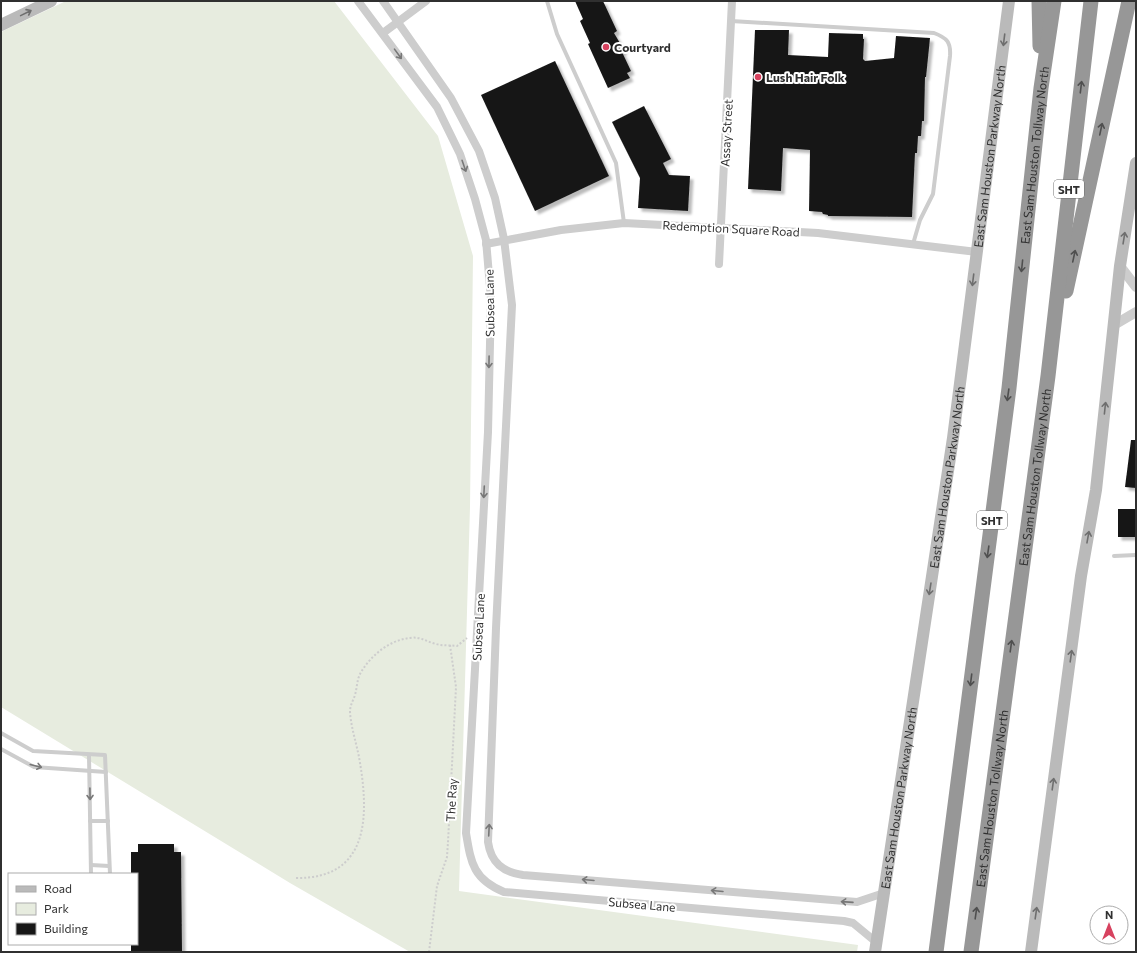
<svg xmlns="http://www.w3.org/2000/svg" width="1137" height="953" font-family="Commissioner,sans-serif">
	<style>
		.green { fill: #e7ecdf }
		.building { fill: #171717; filter: url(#shadow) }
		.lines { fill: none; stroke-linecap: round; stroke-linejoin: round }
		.path { stroke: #cdcdcd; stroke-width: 2; stroke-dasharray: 2 2; stroke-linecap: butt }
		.service { stroke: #cdcdcd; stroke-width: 4 }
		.minor { stroke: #cdcdcd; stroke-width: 8 }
		.tertiary { stroke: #cdcdcd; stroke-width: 10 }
		.secondary { stroke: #bababa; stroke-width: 12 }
		.motorway { stroke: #979797; stroke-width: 15 }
		.oneway { stroke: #6e6e6e }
		.oneway2 { stroke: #777 }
		.oneway3 { stroke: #4f4f4f }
		.poi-dot { fill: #d7425f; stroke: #fff; stroke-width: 1.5 }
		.labels { text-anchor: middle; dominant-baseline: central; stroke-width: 4; stroke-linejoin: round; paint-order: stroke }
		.shield { fill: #fff; stroke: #6e6e6e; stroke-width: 1 }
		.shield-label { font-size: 11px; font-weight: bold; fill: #303030 }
		.poi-label { font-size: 12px; font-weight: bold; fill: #303030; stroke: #fff; text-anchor: start }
		.street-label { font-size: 12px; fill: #303030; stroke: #fff }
	</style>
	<defs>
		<filter id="shadow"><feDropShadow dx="3.5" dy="3.5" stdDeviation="1" flood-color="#0004"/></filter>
	</defs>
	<rect width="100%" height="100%" fill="#fff"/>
	<path class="green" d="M66 1H334L438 136 473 256 470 507 459 891 858 945 857 952H410L290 883 1 707V32Z"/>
	<g class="building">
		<path d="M575 1H603L617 31 614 33 624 50 622 52 631 71 627 73 630 78 608 88 588 44 590 43 580 21 583 19Z"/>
		<path d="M755 30H789L788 55 828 57 829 33 863 34V39H864L863 59 865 61 894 58 896 36 930 38 926 77H925L924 121H922L921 136H918L917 153H915L912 217 828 216V215L823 214 822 212 809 211 810 150 783 148 781 191 748 189Z"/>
		<path d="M555 61 609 176 535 211 481 95Z"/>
		<path d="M644 106 671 159 663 163 669 175 690 176 688 211 638 208 640 178 612 122Z"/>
		<path d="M1131 440H1136V488L1125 487Z"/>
		<rect x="1118" y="509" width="18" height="28"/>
		<path d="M138 844H174V852H181L182 952H131V944H137V874H131V852H138Z"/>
	</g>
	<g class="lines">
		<g class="path">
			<path d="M296 878C371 879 369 813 359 757 356 742 351 727 350 712 350 705 353 701 355 695 357 688 357 680 360 674 370 656 389 640 410 638 420 636 427 642 436 644 443 646 450 645 457 646L467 638"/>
			<path d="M429 952 437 886 447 857 448 842 456 687 450 645"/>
		</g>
		<g class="service">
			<path d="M547 1 557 34 616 163 624 223"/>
			<path d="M731 21 934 33C947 38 951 42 950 56L933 194 920 220 913 244"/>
			<path d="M1114 556 1136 555"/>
			<path d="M1 733 33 751 105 755 110 874"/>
			<path d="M1 749 34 767 106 772"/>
			<path d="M89 755 91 874"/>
			<path d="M90 821H108"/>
			<path d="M91 865 109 866"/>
		</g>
		<g class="minor">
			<path d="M358 1 437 107 460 154 475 199 486 240 491 299 488 432 466 833C471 863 473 879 504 892L844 921 853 923 876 942"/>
			<path d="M383 1 451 98 479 151 495 198 504 239 512 305 496 628 488 842C491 863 503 872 523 875L857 902 884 893"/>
			<path d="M383 33 426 1"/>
			<path d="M486 244 561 230 624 223 818 233 977 252"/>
			<path d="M719 264 732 1"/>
		</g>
		<g class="tertiary">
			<path d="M1120 266 1136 287"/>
			<path d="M1114 325 1136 312"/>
		</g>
		<g class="secondary">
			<path d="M1 25 51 1"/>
			<path id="s1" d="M875 952 953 438 1009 1"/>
			<path d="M1031 952 1081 576 1096 490 1120 266 1136 163"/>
		</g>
		<g class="motorway">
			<path d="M1039 1 1040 46"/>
			<path d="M1066 291 1129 1"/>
			<path id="s2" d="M936 952 1009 388 1041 88 1054 1"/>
			<path id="s3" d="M971 952 1048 376 1091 1"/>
		</g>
	</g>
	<defs><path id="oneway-shaft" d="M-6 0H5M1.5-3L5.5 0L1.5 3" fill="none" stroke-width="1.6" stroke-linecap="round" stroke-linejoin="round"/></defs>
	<g class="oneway">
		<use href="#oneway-shaft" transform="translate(26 13) rotate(-26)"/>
		<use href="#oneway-shaft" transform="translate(1004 40) rotate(97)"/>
		<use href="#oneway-shaft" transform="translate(1124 238) rotate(-81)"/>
		<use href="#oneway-shaft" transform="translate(973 280) rotate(97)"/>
		<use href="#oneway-shaft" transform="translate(1105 408) rotate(-84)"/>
		<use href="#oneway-shaft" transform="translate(1088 537) rotate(-80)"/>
		<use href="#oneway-shaft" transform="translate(930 589) rotate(99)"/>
		<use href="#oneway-shaft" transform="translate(1071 656) rotate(-82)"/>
		<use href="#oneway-shaft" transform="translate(1053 784) rotate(-82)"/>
		<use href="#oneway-shaft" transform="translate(1036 913) rotate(-82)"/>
	</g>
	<g class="oneway2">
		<use href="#oneway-shaft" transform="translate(398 54) rotate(54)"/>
		<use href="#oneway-shaft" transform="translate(464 166) rotate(71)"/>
		<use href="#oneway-shaft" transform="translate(489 362) rotate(91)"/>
		<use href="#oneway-shaft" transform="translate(484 492) rotate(93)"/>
		<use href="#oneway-shaft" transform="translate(36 766) rotate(14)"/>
		<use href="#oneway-shaft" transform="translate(90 794) rotate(89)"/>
		<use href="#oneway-shaft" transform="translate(489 830) rotate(-87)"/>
		<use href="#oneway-shaft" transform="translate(588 880) rotate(-175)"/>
		<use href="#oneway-shaft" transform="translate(717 891) rotate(-175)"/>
		<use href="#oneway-shaft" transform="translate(847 902) rotate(-176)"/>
	</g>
	<g class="oneway3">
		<use href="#oneway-shaft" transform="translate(1081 87) rotate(-83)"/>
		<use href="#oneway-shaft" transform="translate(1101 129) rotate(-78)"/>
		<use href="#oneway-shaft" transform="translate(1074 256) rotate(-78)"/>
		<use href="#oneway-shaft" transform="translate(1022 266) rotate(96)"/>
		<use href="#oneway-shaft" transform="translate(1008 395) rotate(98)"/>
		<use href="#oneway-shaft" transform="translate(988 552) rotate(98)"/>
		<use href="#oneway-shaft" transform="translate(1011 646) rotate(-82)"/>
		<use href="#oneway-shaft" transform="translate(971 680) rotate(97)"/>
		<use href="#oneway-shaft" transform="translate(976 913) rotate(-82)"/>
	</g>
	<g class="poi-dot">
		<circle cx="606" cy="47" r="4"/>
		<circle cx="758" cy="77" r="4"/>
	</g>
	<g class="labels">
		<g class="shield">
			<rect x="1054" y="180" width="30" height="18" rx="3"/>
			<rect x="977" y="511" width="30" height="18" rx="3"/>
		</g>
		<g class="shield-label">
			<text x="1069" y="189">SHT</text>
			<text x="992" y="520">SHT</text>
		</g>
		<g class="poi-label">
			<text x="614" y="47">Courtyard</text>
			<text x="766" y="77">Lush Hair Folk</text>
		</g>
		<g class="street-label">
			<text transform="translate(726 133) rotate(-87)">Assay Street</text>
			<text stroke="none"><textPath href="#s2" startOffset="803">East Sam Houston Tollway North</textPath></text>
			<text stroke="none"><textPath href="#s1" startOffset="804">East Sam Houston Parkway North</textPath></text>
			<text transform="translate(731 228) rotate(3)">Redemption Square Road</text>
			<text transform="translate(489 303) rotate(-91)">Subsea Lane</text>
			<text stroke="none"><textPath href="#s1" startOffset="480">East Sam Houston Parkway North</textPath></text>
			<text stroke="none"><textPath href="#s3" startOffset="479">East Sam Houston Tollway North</textPath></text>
			<text transform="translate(478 627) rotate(-87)">Subsea Lane</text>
			<text stroke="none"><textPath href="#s1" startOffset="156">East Sam Houston Parkway North</textPath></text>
			<text stroke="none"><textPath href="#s3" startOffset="155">East Sam Houston Tollway North</textPath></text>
			<text transform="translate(451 800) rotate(-87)">The Ray</text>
			<text transform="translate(642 904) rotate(5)">Subsea Lane</text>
		</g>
	</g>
	<rect width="1137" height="953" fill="none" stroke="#303030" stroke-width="4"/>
	<rect x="8" y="873" width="130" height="72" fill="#ffffff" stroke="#acacac"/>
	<rect x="16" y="886" width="20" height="6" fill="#bababa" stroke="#acacac"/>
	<text x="44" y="893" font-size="12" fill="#303030">Road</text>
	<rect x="16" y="903" width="20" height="12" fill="#e7ecdf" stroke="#acacac"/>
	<text x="44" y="913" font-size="12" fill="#303030">Park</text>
	<rect x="16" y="923" width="20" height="12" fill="#171717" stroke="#acacac"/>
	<text x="44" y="933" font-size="12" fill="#303030">Building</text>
	<g transform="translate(1109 925)"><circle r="19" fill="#ffffff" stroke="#acacac"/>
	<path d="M0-3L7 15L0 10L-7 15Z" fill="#d7425f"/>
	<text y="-6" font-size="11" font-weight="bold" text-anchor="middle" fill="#303030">N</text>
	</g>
</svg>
